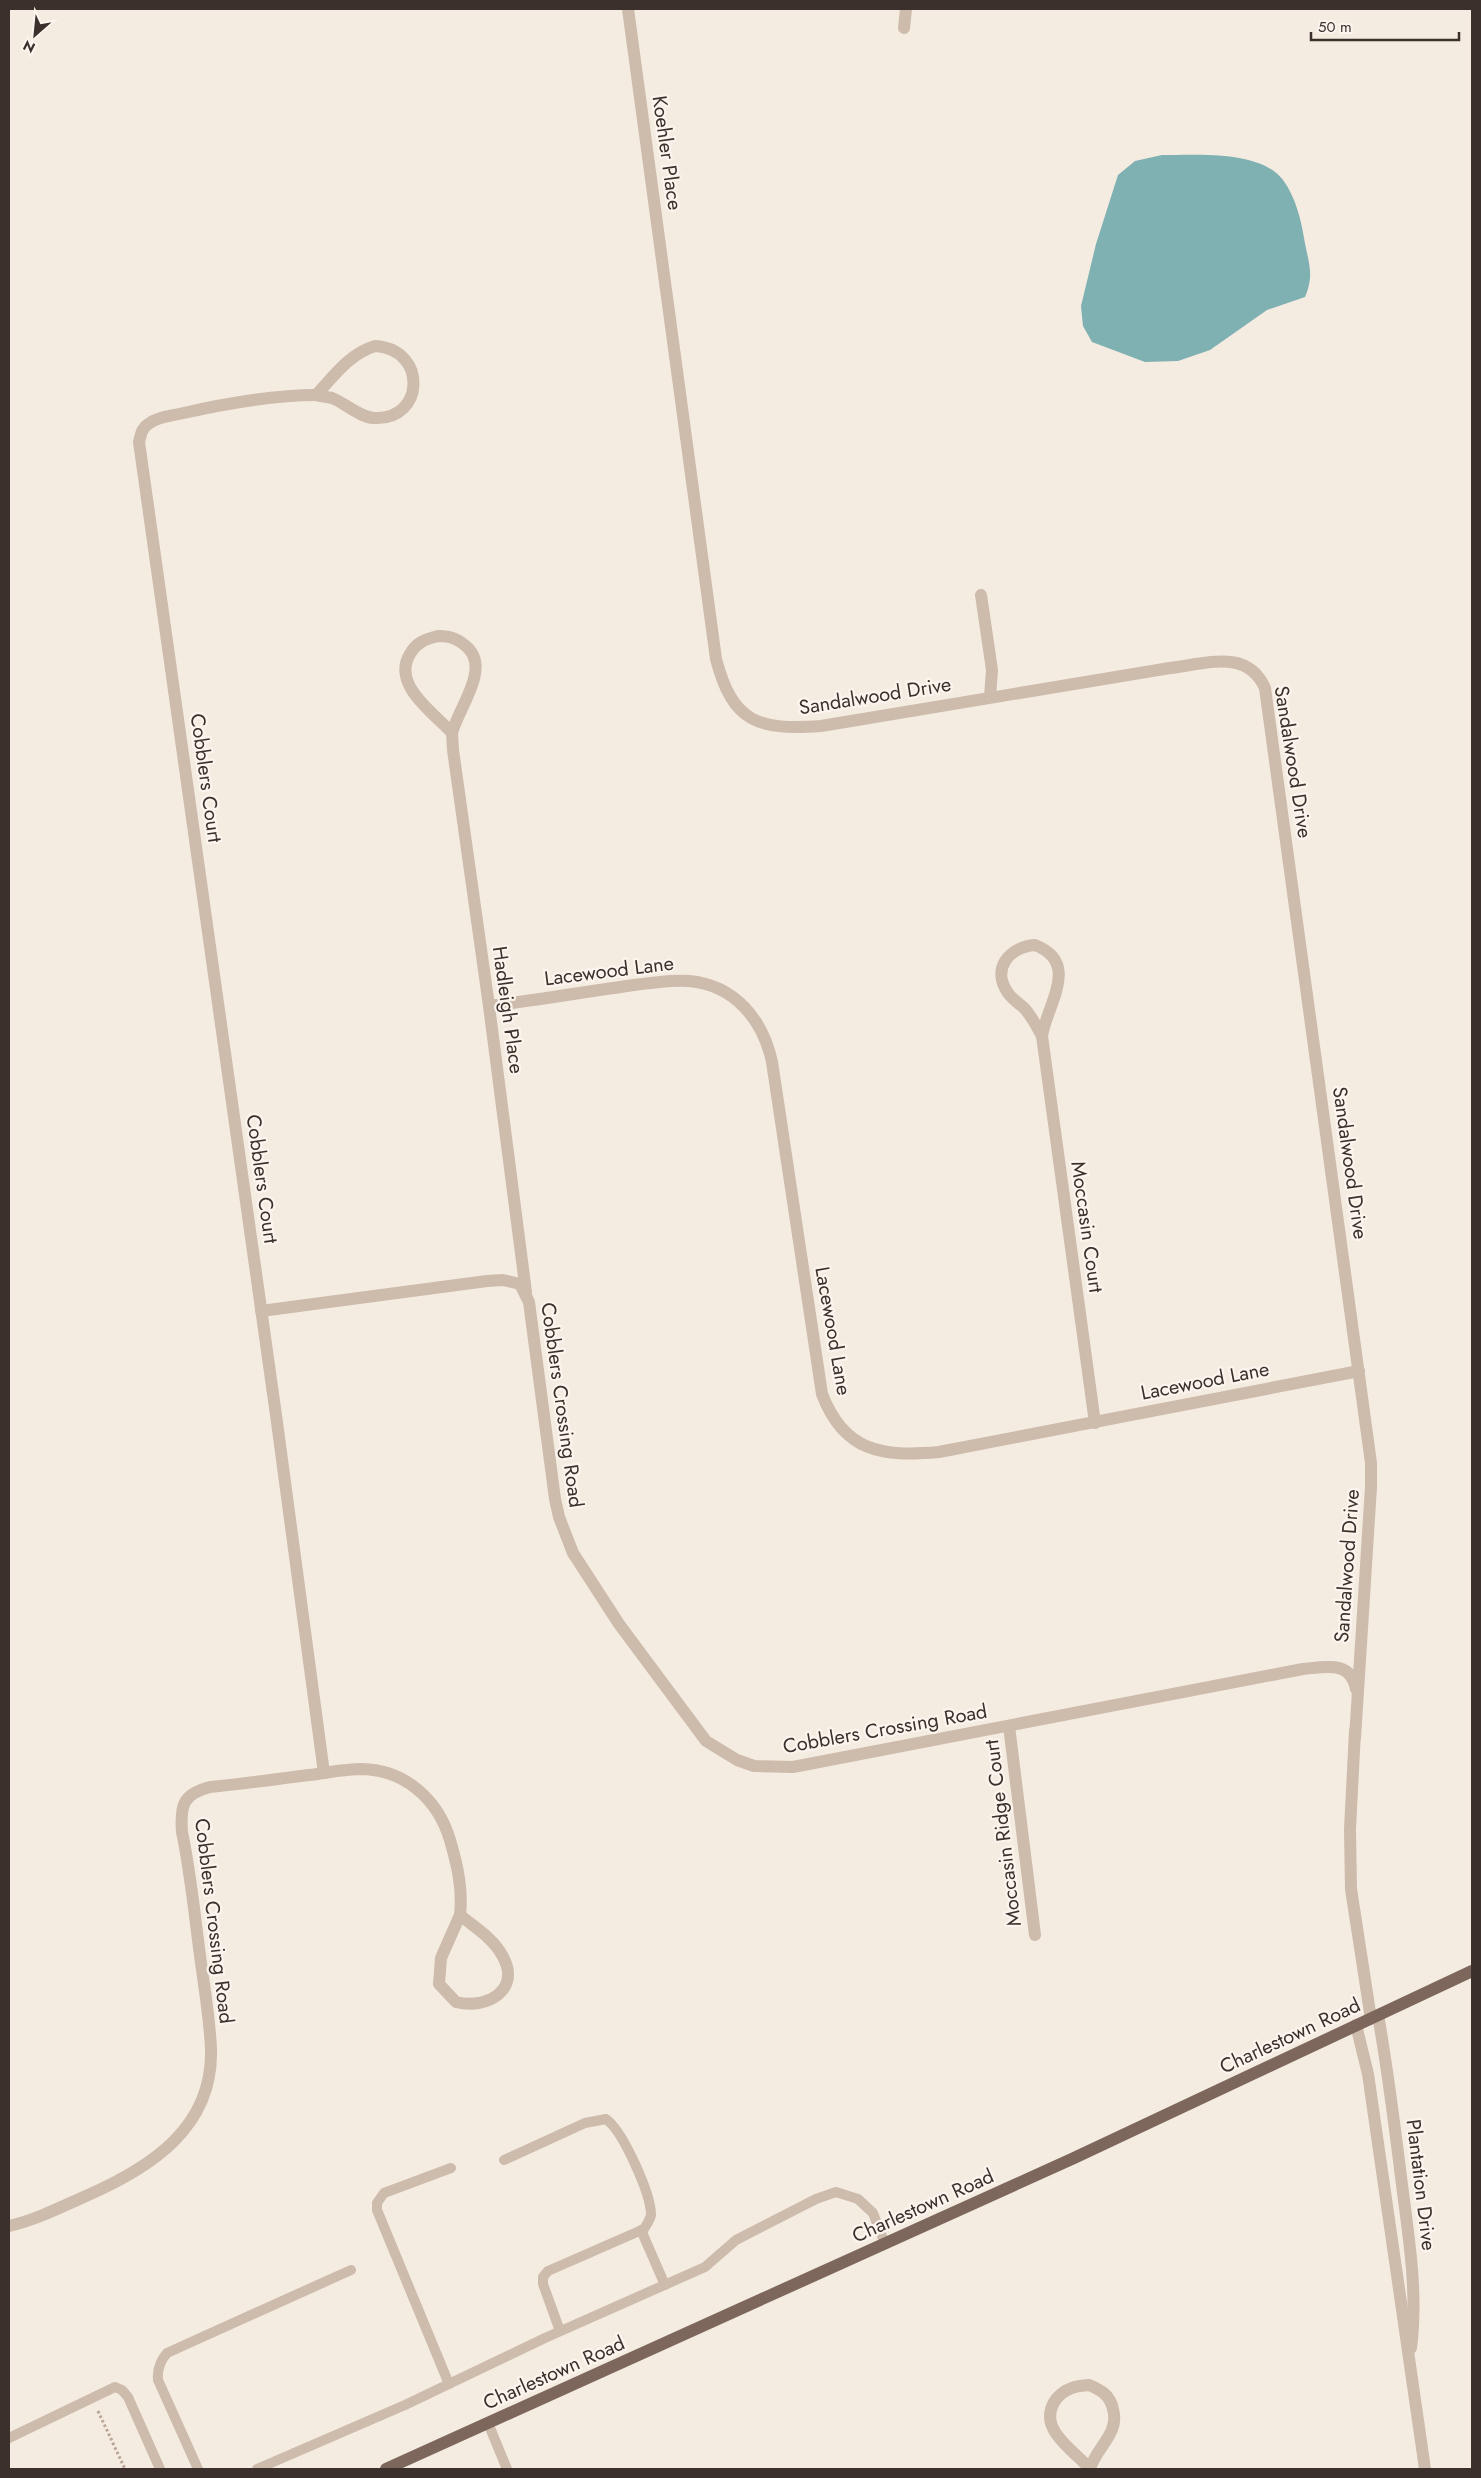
<svg xmlns="http://www.w3.org/2000/svg" width="1481" height="2478" font-family="Jost,sans-serif">
	<style>
		.water { fill: #7fb0b2 }
		.lines { fill: none; stroke-linecap: round; stroke-linejoin: round }
		.path { stroke: #b9a596; stroke-width: 3; stroke-dasharray: 2.5 2.5; stroke-linecap: butt }
		.service { stroke: #cdbbac; stroke-width: 10 }
		.minor { stroke: #cdbbac; stroke-width: 12 }
		.primary { stroke: #7d675c; stroke-width: 12 }
		.labels { text-anchor: middle; dominant-baseline: central; stroke-width: 4.5; stroke-linejoin: round; paint-order: stroke }
		.street-label { font-size: 20px; fill: #3b302b; stroke: #fbf5ee }
	</style>
	<rect width="100%" height="100%" fill="#f4ebe1"/>
	<path class="water" d="M1162 155C1196 155 1261 150 1283 180 1295 196 1301 219 1304 238 1308 262 1315 274 1305 297L1267 310 1210 350 1178 361 1145 362 1092 342 1083 326 1081 306 1096 244 1118 175 1135 161Z"/>
	<g class="lines">
		<path class="path" d="M98 2411 125 2469"/>
		<g class="service">
			<path d="M504 2160 585 2123 606 2119C623 2131 651 2194 651 2215 650 2220 647 2224 644 2229L548 2271 543 2277V2284L560 2331"/>
			<path d="M641 2230 665 2285"/>
			<path d="M449 2384 377 2210V2203L384 2193 451 2168"/>
			<path d="M488 2423 507 2469"/>
			<path d="M9 2438 115 2387 122 2390 128 2397 160 2469"/>
			<path d="M198 2469 158 2380C157 2369 160 2361 167 2353L351 2270"/>
			<path d="M257 2469 405 2405 545 2338 705 2267 736 2240 816 2199 836 2192 858 2199 873 2213 885 2244"/>
		</g>
		<g class="minor">
			<path d="M628 9 716 659C733 724 759 730 821 726L1170 668C1205 664 1247 648 1265 688L1371 1463V1487L1355 1738"/>
			<path d="M904 28 906 9"/>
			<path d="M375 346C428 349 425 421 374 418 359 417 345 403 332 398 327 397 321 396 316 395 334 376 349 354 375 346Z"/>
			<path d="M316 395C271 395 223 404 179 414 170 416 158 417 150 423 142 427 141 434 139 442L276 1415 324 1773"/>
			<path d="M981 595 992 670 990 697"/>
			<path d="M438 636C451 636 459 639 469 649 489 671 458 709 452 733 435 714 391 685 410 654 416 643 425 639 438 636Z"/>
			<path d="M452 733 453 750 489 1006 526 1292"/>
			<path d="M1035 945C1081 963 1047 1004 1042 1036 1037 1027 1032 1017 1025 1009 1020 1004 1013 1000 1008 993 991 969 1009 947 1035 945Z"/>
			<path d="M489 1006C528 1001 567 995 606 989 630 986 665 979 689 981 735 985 763 1020 772 1062L822 1394C844 1452 882 1457 939 1452L1359 1371"/>
			<path d="M1042 1036 1095 1423"/>
			<path d="M261 1311 487 1281 503 1280 520 1284 529 1302 555 1499 559 1517 573 1553 619 1624 706 1741 737 1760 754 1766 793 1767 1303 1669C1325 1667 1351 1660 1356 1689"/>
			<path d="M1009 1726 1035 1935"/>
			<path d="M1355 1731 1350 1829 1351 1889 1371 2019"/>
			<path d="M460 1915C474 1927 493 1938 502 1955 522 1989 488 2010 456 2002L439 1984 441 1958Z"/>
			<path d="M1378 2015C1388 2071 1395 2128 1402 2185 1409 2240 1418 2293 1411 2348"/>
			<path d="M1356 2025 1368 2074 1425 2469"/>
			<path d="M9 2226C36 2220 61 2207 86 2196 150 2168 213 2128 211 2050 210 2021 205 1992 201 1963 195 1919 191 1875 182 1832 180 1805 183 1794 210 1787 243 1784 276 1779 309 1775 326 1773 344 1769 362 1769 405 1770 438 1799 450 1840 457 1864 463 1889 460 1915"/>
			<path d="M1089 2385C1101 2390 1110 2395 1113 2409 1120 2434 1096 2447 1090 2469 1074 2450 1034 2428 1057 2398 1066 2388 1076 2386 1089 2385Z"/>
		</g>
		<path class="primary" d="M386 2469 1074 2158 1472 1971"/>
	</g>
	<g class="labels">
		<g class="street-label">
			<text transform="translate(667 153) rotate(82)">Koehler Place</text>
			<text transform="translate(875 696) rotate(-9)">Sandalwood Drive</text>
			<text transform="translate(1293 762) rotate(81)">Sandalwood Drive</text>
			<text transform="translate(206 778) rotate(82)">Cobblers Court</text>
			<text transform="translate(609 971) rotate(-7)">Lacewood Lane</text>
			<text transform="translate(508 1010) rotate(82)">Hadleigh Place</text>
			<text transform="translate(1350 1163) rotate(82)">Sandalwood Drive</text>
			<text transform="translate(262 1179) rotate(82)">Cobblers Court</text>
			<text transform="translate(1087 1227) rotate(82)">Moccasin Court</text>
			<text transform="translate(833 1331) rotate(80)">Lacewood Lane</text>
			<text transform="translate(1205 1381) rotate(-11)">Lacewood Lane</text>
			<text transform="translate(562 1405) rotate(82)">Cobblers Crossing Road</text>
			<text transform="translate(1347 1566) rotate(-86)">Sandalwood Drive</text>
			<text transform="translate(885 1729) rotate(-10)">Cobblers Crossing Road</text>
			<text transform="translate(1003 1833) rotate(-97)">Moccasin Ridge Court</text>
			<text transform="translate(214 1921) rotate(83)">Cobblers Crossing Road</text>
			<text transform="translate(1290 2036) rotate(-25)">Charlestown Road</text>
			<text transform="translate(1421 2185) rotate(83)">Plantation Drive</text>
			<text transform="translate(923 2206) rotate(-24)">Charlestown Road</text>
			<text transform="translate(554 2373) rotate(-24)">Charlestown Road</text>
		</g>
	</g>
	<rect width="1481" height="2478" fill="none" stroke="#3b302b" stroke-width="20"/>
	<g transform="translate(35 35) rotate(207)" stroke="#fbf5ee" stroke-width="4" paint-order="stroke">
	<path d="M0-4L9 19L0 12L-9 19Z" fill="#3b302b"/>
	<text y="-8" font-size="14" font-weight="bold" text-anchor="middle" fill="#3b302b">N</text>
	</g>
	<path d="M1311 32v8h148v-8" fill="none" stroke="#3b302b" stroke-width="2.5"/>
	<text x="1318" y="32" font-size="15" fill="#3b302b" stroke="#fbf5ee" stroke-width="4" paint-order="stroke">50 m</text>
</svg>
